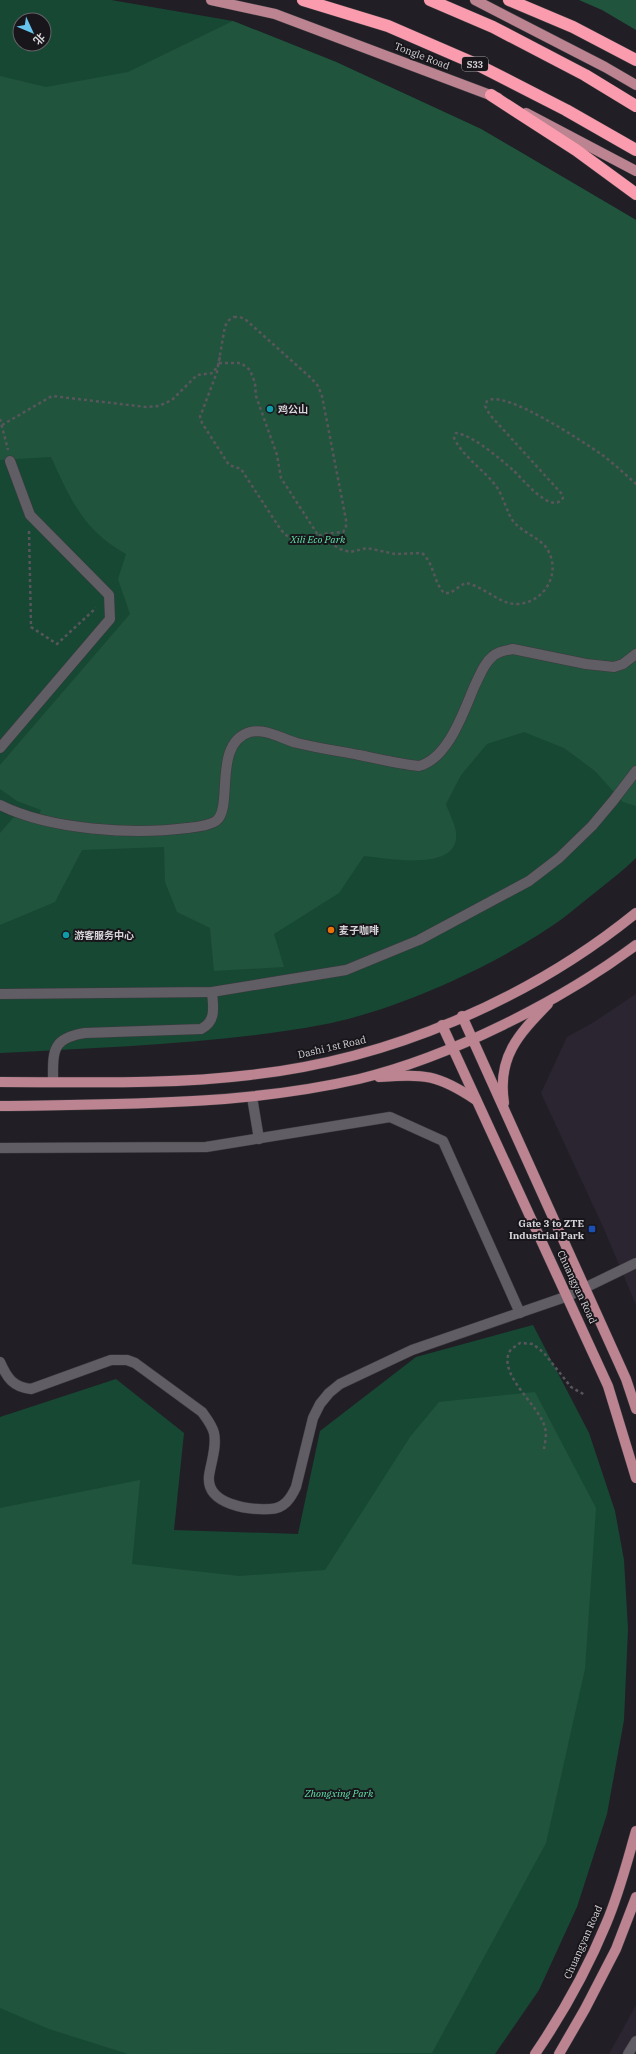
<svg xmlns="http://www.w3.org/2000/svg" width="636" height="2054" font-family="'IBM Plex Serif','Noto Sans SC',serif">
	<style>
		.built { fill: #2a2530 }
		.green { fill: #174833; fill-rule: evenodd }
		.forest { fill: #21543d }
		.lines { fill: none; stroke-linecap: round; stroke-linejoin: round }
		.minor-casing { stroke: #3c3a3f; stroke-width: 11 }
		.major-casing { stroke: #3c3a3f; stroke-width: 11 }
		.highway-casing { stroke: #3c3a3f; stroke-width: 13 }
		.path { stroke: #58565c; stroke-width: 2.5; stroke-dasharray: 3 3; stroke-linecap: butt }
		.minor { stroke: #605d64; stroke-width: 10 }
		.major { stroke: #bc8390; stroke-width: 10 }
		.highway { stroke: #fa9cad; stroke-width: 12 }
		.path-bridge { stroke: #58565c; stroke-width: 2.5; stroke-dasharray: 3 3; stroke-linecap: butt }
		.culture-dot { fill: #0f9aa8; stroke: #18161b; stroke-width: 1.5 }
		.food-dot { fill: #e8710a; stroke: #18161b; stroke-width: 1.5 }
		.transit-dot { fill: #1a4fb4; stroke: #18161b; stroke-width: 1.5 }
		.labels { text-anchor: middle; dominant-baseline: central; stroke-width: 4; stroke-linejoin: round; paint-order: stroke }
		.shield { fill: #18161b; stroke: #9e9ca0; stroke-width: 1 }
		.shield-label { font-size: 9px; font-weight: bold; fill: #d7d5d9 }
		.street-label { font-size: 10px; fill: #d7d5d9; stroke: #18161b }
		.poi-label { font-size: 10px; font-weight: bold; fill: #d7d5d9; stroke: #18161b; text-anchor: start }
		.park-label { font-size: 10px; font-style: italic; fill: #61e5ab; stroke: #18161b }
	</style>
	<rect width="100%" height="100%" fill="#211f25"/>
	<g class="built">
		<path d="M636 994V1305L604 1229 541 1093 567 1037 594 1022Z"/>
		<path d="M636 2005V2054H609Z"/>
	</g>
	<g class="green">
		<path d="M0 0H111L233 21 336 62 481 129 636 220V858C624 870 610 880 597 891 585 900 574 910 562 919 499 964 397 1011 321 1025 218 1044 105 1047 0 1053ZM20 20H44V44H20Z"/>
		<path d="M533 1325 589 1433 615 1511 624 1560 628 1629 624 1720 607 1814 577 1907 539 1990 495 2054H0V1417L116 1379 184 1433 174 1530 298 1534 320 1431 416 1357Z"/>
	</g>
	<g class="forest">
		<path d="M579 0H636V30L602 10Z"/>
		<path d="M233 21 336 62 481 129 636 220V806L623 802 595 771 564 748 524 732 487 744 461 775 446 804C449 813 455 824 456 833 460 873 386 858 364 856L339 893 274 934 284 967 214 971 210 928 177 912 165 882 164 847 82 850 55 902 0 925V833L14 817 36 823 41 810 17 801 0 789V765L130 614 118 579 126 554C83 530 71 500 51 457L0 460V76L46 87 128 72Z"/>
		<path d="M535 1392 596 1508 585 1669 546 1843 432 2053 128 2054 49 2029 0 2008V1508L140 1480 132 1564 239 1576 325 1570 410 1437 439 1402Z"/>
	</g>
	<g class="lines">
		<g class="minor-casing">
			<g id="minor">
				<path d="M0 748 110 619 109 595 30 515 10 461"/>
				<path d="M0 805C50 830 133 835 187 828 196 827 209 826 216 821 234 808 212 743 250 732 266 728 282 739 297 743 317 748 338 751 359 755 379 759 399 764 419 766 449 758 464 710 475 685 480 675 484 663 493 656 499 651 507 650 513 649L586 664 614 667 623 664 636 654"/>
				<path d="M0 994 212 992 346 970 419 940 529 881 559 858 592 826 613 801 636 771"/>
				<path d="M53 1082C53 1052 51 1038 85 1033L201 1029C217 1021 213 1006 212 992"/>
				<path d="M252 1097 259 1139"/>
				<path d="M0 1148 206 1147 390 1117 443 1141 520 1313"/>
				<path d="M0 1362C7 1378 13 1387 31 1389L111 1360H127L135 1363 202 1412C207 1419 212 1425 214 1433 217 1447 211 1462 209 1476 206 1505 249 1510 270 1509 284 1509 291 1498 296 1487L313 1418 320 1404 329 1393 340 1384 412 1350 568 1296 636 1263"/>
				<path d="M628 2054 636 2041"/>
			</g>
		</g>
		<g class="major-casing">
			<g id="major">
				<path d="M211 0 275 14 498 98"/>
				<path d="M475 0 605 67 636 85"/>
				<path d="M526 113 636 171"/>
				<path d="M462 1016 626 1379 636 1409"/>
				<path d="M442 1025 608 1386 636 1478"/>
				<path d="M379 1077C425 1074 437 1074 476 1100"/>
				<path d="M0 1082C83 1082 168 1085 250 1075 388 1060 529 1000 636 913"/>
				<path d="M504 1103C497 1057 518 1035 548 1004"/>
				<path d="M0 1106C120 1104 241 1106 359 1079 450 1057 561 1001 636 945"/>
				<path d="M535 2054C563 2013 587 1970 606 1924 619 1894 627 1862 636 1831"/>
				<path d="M559 2054 585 2009 616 1949 636 1897"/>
			</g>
		</g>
		<g class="highway-casing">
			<g id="highway">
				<path d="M303 0 388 26 478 65 566 110 636 150"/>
				<path d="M430 0 493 27 585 75 636 106"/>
				<path d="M509 0 573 27 636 60"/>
				<path d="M491 95 576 150 636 194"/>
			</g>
		</g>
		<g class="path">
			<path d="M219 363H241L250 370 255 383 256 396 277 455 281 478 318 535 340 549 350 552 367 548 395 554 422 553C434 563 433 581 444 593H450L465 583C485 586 499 605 518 604 547 602 563 569 545 546 536 536 522 532 514 522 508 516 503 495 496 486 483 469 464 458 454 438L456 433C473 435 500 459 513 470 521 477 551 516 563 498L561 493 490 415 485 406 487 401C505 389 583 442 601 454 613 463 625 474 636 484"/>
			<path d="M0 419 8 450"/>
			<path d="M2 425 52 396 146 407 159 406 172 400 197 375 213 373 219 363 220 355"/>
			<path d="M29 531 31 627 57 644 96 608"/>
			<path d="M544 1449C545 1443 547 1434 545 1428 540 1406 499 1376 509 1353 510 1349 516 1346 520 1343L533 1344 544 1353 571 1387 585 1395"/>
		</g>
		<use href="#minor" class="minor"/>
		<use href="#major" class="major"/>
		<use href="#highway" class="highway"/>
		<path class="path-bridge" d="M234 317H240L246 320 311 378 318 386 322 396 346 520V528L343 532C335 533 325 533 317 536 300 542 295 545 281 530L241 469 229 465 202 423 200 417 217 372 225 326 229 320Z"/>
	</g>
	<g class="culture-dot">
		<circle cx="270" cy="409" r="4"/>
		<circle cx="66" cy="935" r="4"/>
	</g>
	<circle class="food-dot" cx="331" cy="930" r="4"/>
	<rect class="transit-dot" x="588" y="1225" width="8" height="8" rx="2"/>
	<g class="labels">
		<rect class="shield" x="462" y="57" width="26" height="14" rx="3"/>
		<g class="shield-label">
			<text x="475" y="64">S33</text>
		</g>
		<g class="street-label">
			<text transform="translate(422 56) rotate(21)">Tongle Road</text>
			<text transform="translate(332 1047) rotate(-13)">Dashi 1st Road</text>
			<text transform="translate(577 1287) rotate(65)">Chuangyan Road</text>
			<text transform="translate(583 1942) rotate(-66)">Chuangyan Road</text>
		</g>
		<g class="poi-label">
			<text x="278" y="409">鸡公山</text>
			<text x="339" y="930">麦子咖啡</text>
			<text x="74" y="935">游客服务中心</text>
			<text x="584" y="1223" text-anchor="end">Gate 3 to ZTE<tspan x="584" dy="12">Industrial Park</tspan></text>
		</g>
		<g class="park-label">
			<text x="318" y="539">Xili Eco Park</text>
			<text x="339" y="1793">Zhongxing Park</text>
		</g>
	</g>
	<g transform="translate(32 32) rotate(134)"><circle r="19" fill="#18161b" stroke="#646267"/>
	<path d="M0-3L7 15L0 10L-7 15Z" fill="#66c4ef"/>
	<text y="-6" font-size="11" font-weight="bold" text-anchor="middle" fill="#d7d5d9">北</text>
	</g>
</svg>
